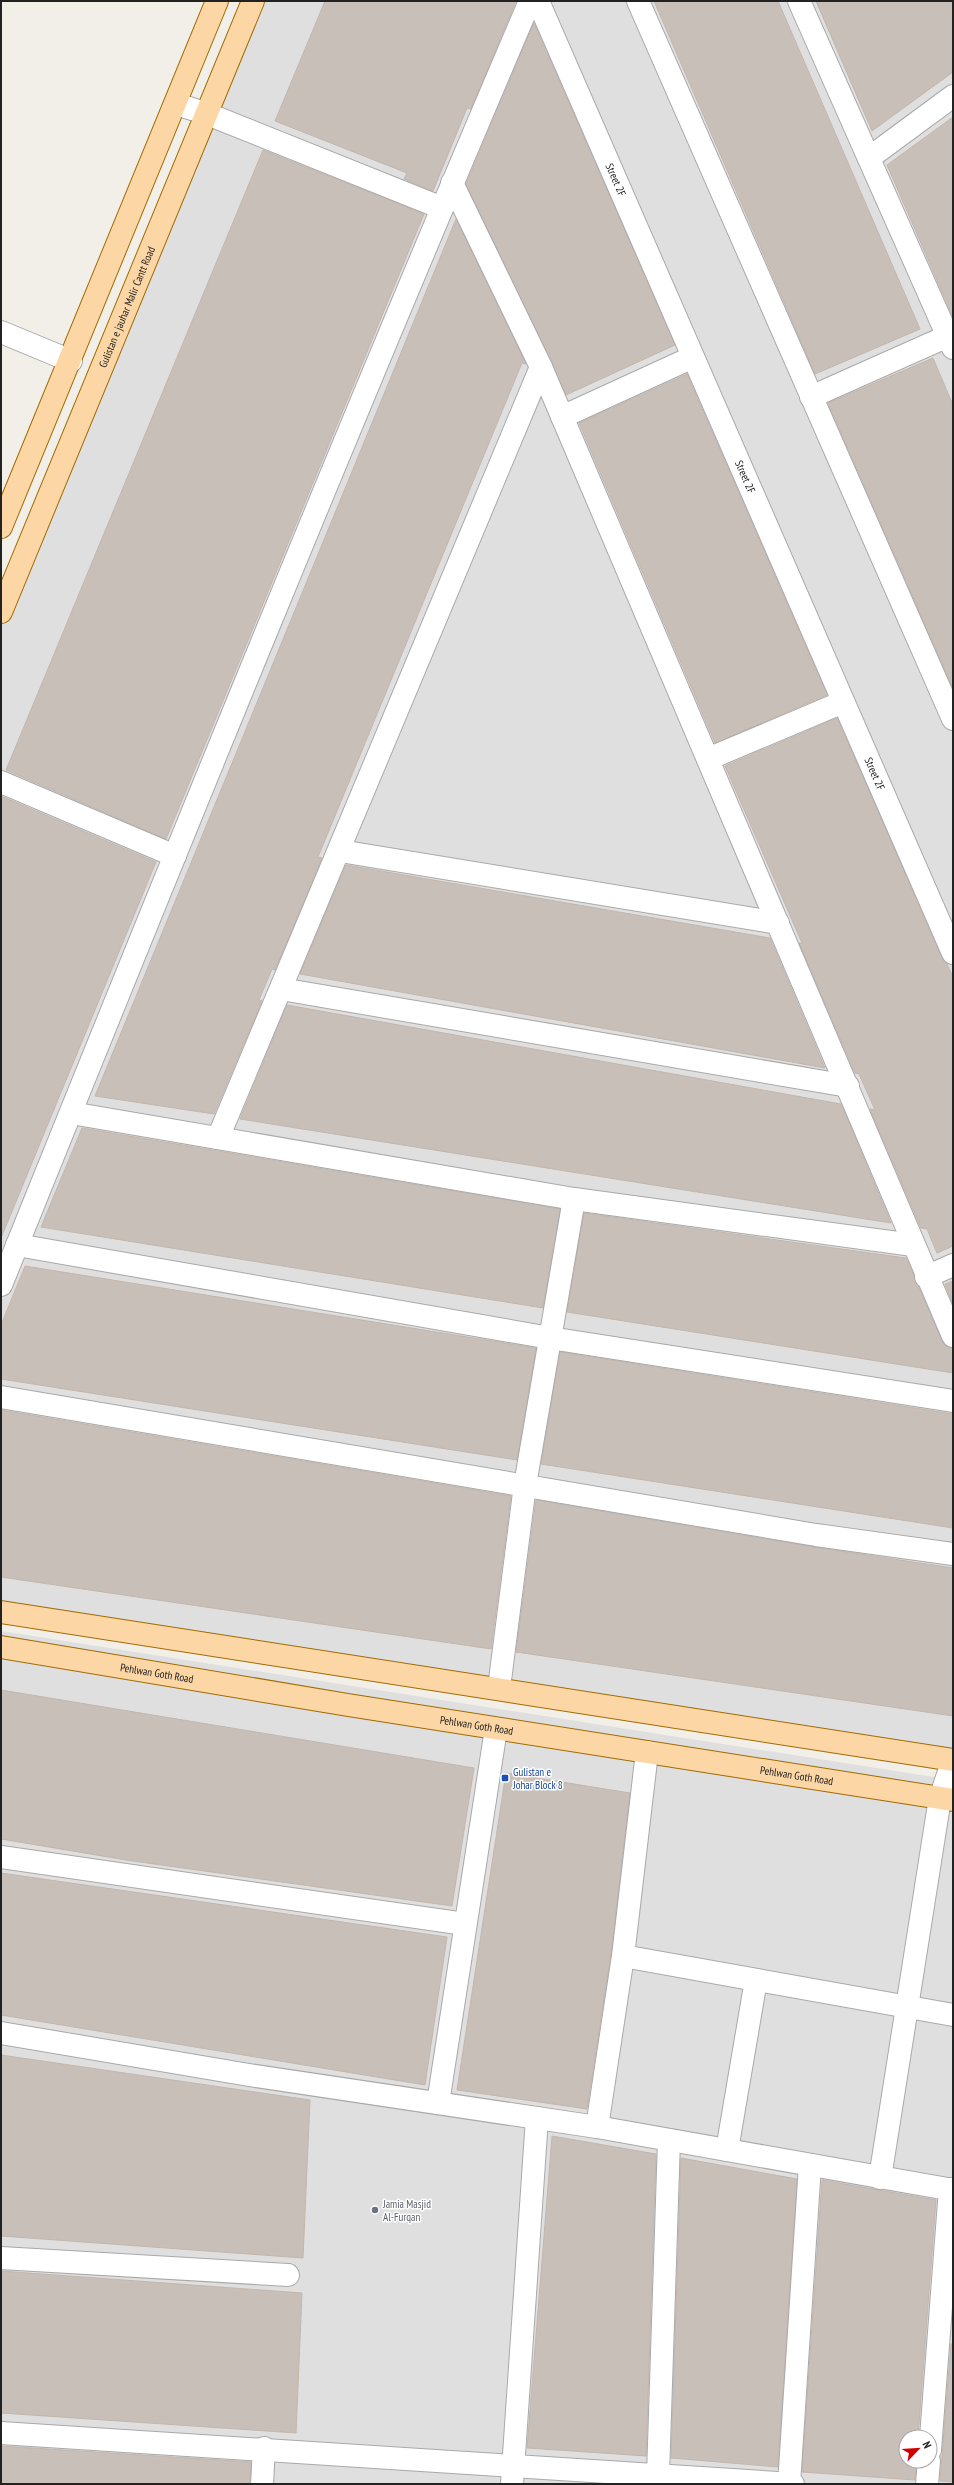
<svg xmlns="http://www.w3.org/2000/svg" width="954" height="2485" font-family="'PT Sans Narrow',sans-serif">
	<style>
		.residential { fill: #e0dfdf; fill-rule: evenodd }
		.building { fill: #c7bfb8; stroke: #c4b6ab }
		.lines { fill: none; stroke-linecap: round; stroke-linejoin: round }
		.minor-casing { stroke: #a9a9a9; stroke-width: 24 }
		.major-casing { stroke: #a06b00; stroke-width: 24 }
		.minor { stroke: #fff; stroke-width: 22 }
		.major { stroke: #fcd6a4; stroke-width: 22 }
		.transit-dot { fill: #1a4fb4; stroke: #fff; stroke-width: 1.5 }
		.worship-dot { fill: #6b7280; stroke: #fff; stroke-width: 1.5 }
		.labels { text-anchor: middle; dominant-baseline: central; stroke-width: 3; stroke-linejoin: round; paint-order: stroke }
		.street-label { font-size: 11px; fill: #222; stroke: #fff }
		.transit-label { font-size: 11px; fill: #164399; stroke: #fff; text-anchor: start }
		.worship-label { font-size: 11px; fill: #5b616d; stroke: #fff; text-anchor: start }
	</style>
	<rect width="100%" height="100%" fill="#f2efe9"/>
	<g class="residential">
		<path d="M252 1H953V1752L1 1623V597Z"/>
		<path d="M1 1631 953 1780V2484H1ZM906 2437H930V2461H906Z"/>
	</g>
	<g class="building">
		<path d="M325 1H516L471 109 467 108 433 191 404 179 407 173 275 121Z"/>
		<path d="M654 1H778L920 329 815 374Z"/>
		<path d="M816 1H953V72L872 131Z"/>
		<path d="M534 23 675 345 566 395 466 184Z"/>
		<path d="M953 117V317L887 165Z"/>
		<path d="M263 150 424 214 166 839 6 770Z"/>
		<path d="M456 219 526 364 522 363 318 857 322 858 275 970 272 969 259 1000 262 1001 214 1114 95 1096Z"/>
		<path d="M933 358 953 405V688L828 403Z"/>
		<path d="M687 374 827 695 715 743 579 423Z"/>
		<path d="M837 718 942 958 947 964 953 977V1246L937 1253 927 1229 921 1228 870 1109 875 1110 859 1074 855 1073 799 943H802L725 766Z"/>
		<path d="M1 796 156 862 1 1238Z"/>
		<path d="M346 865 770 938 825 1068 300 974Z"/>
		<path d="M287 1005 841 1104 891 1223 240 1119Z"/>
		<path d="M82 1128 560 1209 543 1308 41 1227Z"/>
		<path d="M584 1213 906 1258 942 1341 946 1346 953 1348V1373L567 1312Z"/>
		<path d="M25 1266 536 1348 517 1460 1 1379V1325Z"/>
		<path d="M953 1281V1304L945 1284Z"/>
		<path d="M560 1352 953 1414V1528L541 1464Z"/>
		<path d="M1 1410 511 1496 491 1649 1 1577Z"/>
		<path d="M536 1500 814 1547 953 1568V1716L516 1652Z"/>
		<path d="M1 1690 474 1768 452 1906 126 1860 1 1839Z"/>
		<path d="M506 1773 630 1793 611 1954 587 2109 457 2090Z"/>
		<path d="M1 1873 447 1937 425 2085 1 2015Z"/>
		<path d="M1 2055 310 2100 303 2258 1 2236Z"/>
		<path d="M552 2136 656 2154 646 2456 527 2448Z"/>
		<path d="M681 2158 797 2179 778 2467 671 2458Z"/>
		<path d="M822 2180 936 2200 918 2437H906V2461H916L915 2480 802 2472Z"/>
		<path d="M1 2271 302 2293 296 2433 1 2413Z"/>
		<path d="M951 2344H953V2482L940 2481Z"/>
		<path d="M1 2446 251 2462 250 2484H1Z"/>
	</g>
	<g class="lines">
		<g class="minor-casing">
			<g id="minor">
				<path id="s1" d="M538 1 953 953"/>
				<path d="M638 1 953 719"/>
				<path d="M799 1 953 348"/>
				<path d="M176 104 205 113 442 208"/>
				<path d="M869 158 953 96"/>
				<path d="M452 183 541 367 953 1336"/>
				<path d="M1 332 71 361"/>
				<path d="M811 397 948 336"/>
				<path d="M562 417 693 357"/>
				<path d="M708 759 843 702"/>
				<path d="M1 782 175 856"/>
				<path d="M340 851 778 923"/>
				<path d="M281 989 848 1086"/>
				<path d="M71 1113 574 1199 913 1245"/>
				<path d="M218 1138 541 367"/>
				<path d="M17 1245 550 1338 953 1401"/>
				<path d="M926 1277 953 1265"/>
				<path d="M1 1285C174 856 348 427 530 1"/>
				<path d="M1 1397 816 1535 953 1554"/>
				<path d="M499 1688 525 1485 574 1199"/>
				<path d="M1 1857 465 1924"/>
				<path d="M623 1956 953 2015"/>
				<path d="M1 2033 249 2075 597 2127 953 2190"/>
				<path d="M438 2103 496 1729"/>
				<path d="M597 2127 623 1956 647 1752"/>
				<path d="M727 2150 756 1980"/>
				<path d="M880 2178 940 1798 953 1760"/>
				<path d="M1 2258 288 2275"/>
				<path d="M1 2433 793 2484"/>
				<path d="M930 2450 950 2189"/>
				<path d="M658 2475 669 2140"/>
				<path d="M262 2484 264 2448"/>
				<path d="M512 2484 537 2118"/>
				<path d="M789 2484 810 2165"/>
				<path d="M927 2484 929 2461"/>
			</g>
		</g>
		<g class="major-casing">
			<g id="major">
				<path d="M1 527 217 1"/>
				<path id="s2" d="M1 612 253 1"/>
				<path d="M1 1612 953 1760"/>
				<path id="s3" d="M1 1647 348 1705 953 1800"/>
			</g>
		</g>
		<use href="#minor" class="minor"/>
		<use href="#major" class="major"/>
	</g>
	<rect class="transit-dot" x="501" y="1774" width="8" height="8" rx="2"/>
	<circle class="worship-dot" cx="375" cy="2210" r="4"/>
	<g class="labels">
		<g class="street-label">
			<text stroke="none"><textPath href="#s1" startOffset="195">Street 2F</textPath></text>
			<text stroke="none"><textPath href="#s2" startOffset="330">Gulistan e jauhar Malir Cantt Road</textPath></text>
			<text stroke="none"><textPath href="#s1" startOffset="519">Street 2F</textPath></text>
			<text stroke="none"><textPath href="#s1" startOffset="843">Street 2F</textPath></text>
			<text stroke="none"><textPath href="#s3" startOffset="158">Pehlwan Goth Road</textPath></text>
			<text stroke="none"><textPath href="#s3" startOffset="482">Pehlwan Goth Road</textPath></text>
			<text stroke="none"><textPath href="#s3" startOffset="806">Pehlwan Goth Road</textPath></text>
		</g>
		<g class="transit-label">
			<text x="513" y="1772">Gulistan e<tspan x="513" dy="13">Johar Block 8</tspan></text>
		</g>
		<g class="worship-label">
			<text x="383" y="2204">Jamia Masjid<tspan x="383" dy="13">Al-Furqan</tspan></text>
		</g>
	</g>
	<rect width="954" height="2485" fill="none" stroke="#222222" stroke-width="4"/>
	<g transform="translate(918 2449) rotate(65)"><circle r="19" fill="#ffffff" stroke="#a7a7a7"/>
	<path d="M0-3L7 15L0 10L-7 15Z" fill="#d40000"/>
	<text y="-6" font-size="11" font-weight="bold" text-anchor="middle" fill="#222222">N</text>
	</g>
</svg>
